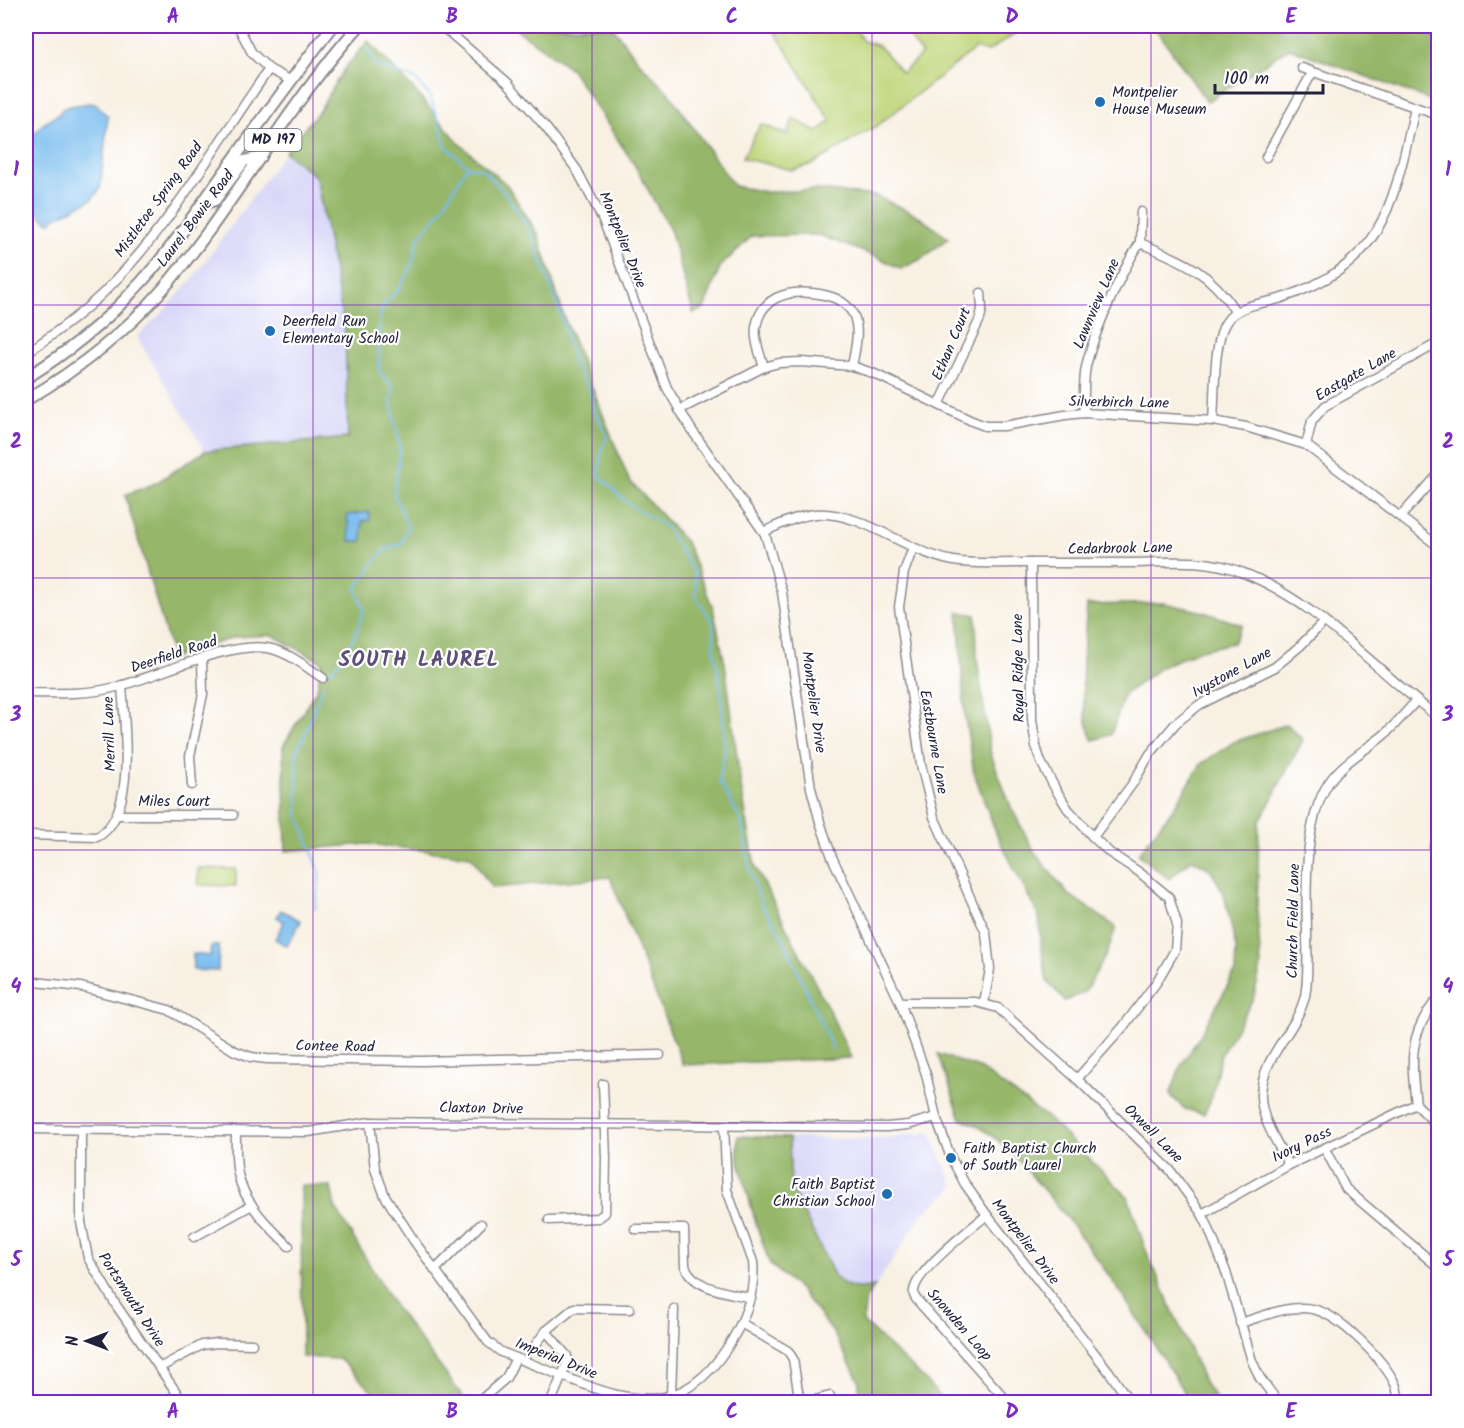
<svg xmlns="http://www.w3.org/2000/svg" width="1464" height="1428" font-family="Kalam,sans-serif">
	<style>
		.built { fill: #d8d7f8 }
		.green { fill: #bed67a; stroke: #707c5a; stroke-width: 1.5 }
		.forest { fill: #96b76a; stroke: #5c6c52; stroke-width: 1.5 }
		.water { fill: #78bcee; stroke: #4d6f94; stroke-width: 1.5 }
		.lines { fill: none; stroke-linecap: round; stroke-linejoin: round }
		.stream { stroke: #78bcee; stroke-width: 2 }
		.minor-casing { stroke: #8d898e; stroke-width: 11 }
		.major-casing { stroke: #8d898e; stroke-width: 14 }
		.minor { stroke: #fff; stroke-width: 8 }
		.major { stroke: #fff; stroke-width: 10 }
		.grid { fill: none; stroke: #7b2cbf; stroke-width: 1.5; stroke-opacity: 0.55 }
		.poi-dot { fill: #1f6fb2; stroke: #fff; stroke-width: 2 }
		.labels { text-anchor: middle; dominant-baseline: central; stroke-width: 4.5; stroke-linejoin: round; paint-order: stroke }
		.shield { fill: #fff; stroke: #646476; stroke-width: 1.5 }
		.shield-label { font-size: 14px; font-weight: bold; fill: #22223b }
		.poi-label { font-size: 15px; fill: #22223b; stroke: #fff; text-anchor: start }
		.street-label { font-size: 15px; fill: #22223b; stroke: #fff }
		.district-label { font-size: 21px; font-weight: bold; letter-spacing: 1.5px; fill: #5d5078; stroke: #fff }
		.neatline { fill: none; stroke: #7b2cbf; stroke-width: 2 }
		.grid-label { font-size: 20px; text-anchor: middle; font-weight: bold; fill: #7b2cbf }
	</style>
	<rect width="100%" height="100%" fill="#fff"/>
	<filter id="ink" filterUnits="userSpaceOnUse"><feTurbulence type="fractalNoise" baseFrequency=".0167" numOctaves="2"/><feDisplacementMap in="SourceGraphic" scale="12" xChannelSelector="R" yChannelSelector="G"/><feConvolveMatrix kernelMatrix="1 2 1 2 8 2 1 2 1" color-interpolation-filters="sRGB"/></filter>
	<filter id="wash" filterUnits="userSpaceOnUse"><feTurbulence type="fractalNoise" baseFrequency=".008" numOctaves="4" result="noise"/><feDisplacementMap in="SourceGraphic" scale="24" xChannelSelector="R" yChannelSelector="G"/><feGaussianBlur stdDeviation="1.35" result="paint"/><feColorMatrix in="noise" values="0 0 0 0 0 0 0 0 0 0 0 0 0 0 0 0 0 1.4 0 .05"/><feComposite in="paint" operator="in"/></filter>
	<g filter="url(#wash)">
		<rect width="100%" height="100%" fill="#f8f0e2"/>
		<g class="built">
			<path d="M285 152 316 177 345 330 348 438 205 451 137 337 163 312 193 278Z"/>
			<path d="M930 1132 954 1186 950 1191 922 1215 875 1286 861 1289 846 1287 835 1277 791 1187 789 1138 877 1139Z"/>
		</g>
		<g class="green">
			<path d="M771 26H853L863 41 879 46 902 73 922 54 900 26H1008L1015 34 987 52 976 48 878 125 813 164 792 170 742 158 761 124 787 135 793 118 817 132 831 121Z"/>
			<path d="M198 868 236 869V886L198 885Z"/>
		</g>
		<g class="forest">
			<path d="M512 26H612L640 63 669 93 734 186 766 192 820 190 876 196 915 214 948 238 923 258 901 269 877 257 819 235 752 236 720 267 704 309 693 313 671 232 634 164 571 69Z"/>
			<path d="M1151 26H1414L1438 38V103L1289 48 1207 102 1159 33Z"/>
			<path d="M368 41 415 91 461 145 507 185 538 234 565 320 629 480 686 542 713 608 725 664 741 787 755 866 831 1014 851 1058 683 1065 610 877 492 888 471 856 367 844 286 851 283 746 317 689 322 662 272 635 235 637 173 658 125 495 156 483 205 451 348 438 345 330 316 177 285 152 319 111 344 69Z"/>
			<path d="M1164 603 1204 612 1242 625 1233 643 1200 650 1163 666 1124 695 1111 735 1093 740C1076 703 1084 645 1087 605Z"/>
			<path d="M958 612 976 615 977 659 991 755 1011 807 1035 853 1067 893 1116 927 1107 953 1085 992 1065 1001 1047 981 1041 945 1039 917 996 833 974 773 965 717Z"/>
			<path d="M1287 724 1303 740 1259 823 1257 911 1261 967 1253 999 1220 1057 1212 1097 1204 1114 1185 1109 1170 1095 1181 1065 1200 1036 1235 972 1236 948 1224 894 1210 869 1192 859 1169 879 1138 854 1175 806 1201 764 1234 742Z"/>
			<path d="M938 1054 979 1068 1048 1118 1128 1197 1145 1248 1206 1386 1219 1402H1190C1143 1326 1096 1250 1037 1182 1017 1158 992 1128 961 1119Z"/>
			<path d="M738 1136 789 1138 791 1187 835 1277C848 1289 858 1290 875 1286L866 1299 863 1322 923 1378 945 1402H859V1381L832 1331 800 1290 770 1264 756 1224 738 1158Z"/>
			<path d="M301 1185 331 1187 335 1207 394 1306 467 1402H384L339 1359 302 1357Z"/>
		</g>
		<g class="water">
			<path d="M90 103 97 105 108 117 100 189 91 200 54 218 51 222C41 221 37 208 31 200L26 199V157C31 153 36 148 34 141L29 142V139L43 124 59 114 62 109 70 106Z"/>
			<path d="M369 512 370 520 362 521V541H350L347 515Z"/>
			<path d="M281 910 301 921 287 946 275 939 284 922 277 917Z"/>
			<path d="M211 946H219L218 971 193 970V954L210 956Z"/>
		</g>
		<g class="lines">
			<g class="stream">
				<path d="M467 166 482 169 505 193 530 230 559 309 574 365 590 390 593 408 607 436 601 453 599 475 627 503 665 526 695 574 696 597 713 622 714 649 721 688 725 750 719 781 741 820 750 871 762 905 781 934 833 1049"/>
				<path d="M26 250C36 239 33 221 35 206"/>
				<path d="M328 672C346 661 359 628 364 609L356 588 384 550 401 544 408 527 394 494 400 448 391 402 394 388 379 372V322L383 305 398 290 410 270 419 237 440 212 467 166 445 145 439 122 429 95 415 79 375 65 367 47"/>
				<path d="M315 909 320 873 298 814 296 753 304 736 323 686"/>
			</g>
		</g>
	</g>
	<g filter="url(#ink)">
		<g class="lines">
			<g class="minor-casing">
				<g id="minor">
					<path d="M238 26 252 53 269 69 290 80"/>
					<path d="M442 26 508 83 547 129 577 170 603 220 667 388 691 429 765 534 782 592 811 788 820 822 832 857 900 1002 926 1074 936 1117 951 1158 965 1184 987 1215 1110 1373 1130 1402"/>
					<path d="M1302 68 1438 115"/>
					<path d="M1266 157 1312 73"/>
					<path d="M1140 243C1181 260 1211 272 1235 311"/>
					<path d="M1140 243 1141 212"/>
					<path d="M26 353C56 333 85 312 111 285 173 222 218 141 269 69"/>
					<path d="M764 367C760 354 754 340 756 327 761 298 786 290 812 293 829 295 846 299 854 316 860 332 855 350 852 366"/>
					<path d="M939 405 980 319 982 309 981 293"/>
					<path d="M679 410 764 367 779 363 801 362 852 366 875 374 972 421 985 426H1004L1065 415 1084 413 1213 421 1246 427 1306 445 1438 546"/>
					<path d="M1084 413C1084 398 1083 382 1086 367 1093 334 1122 270 1140 243"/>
					<path d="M1213 421C1215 396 1213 342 1226 322 1237 305 1261 304 1279 299 1385 265 1393 205 1415 108"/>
					<path d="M1306 445 1312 421 1325 406 1438 343"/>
					<path d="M1401 516 1438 475"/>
					<path d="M764 532C780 524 797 516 815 514 864 510 909 556 960 562 985 564 1009 563 1033 563 1067 563 1100 563 1133 563 1170 562 1207 558 1241 572 1318 601 1374 670 1438 717"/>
					<path d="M913 548 904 572 899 607 921 765 934 817 986 933 990 969 984 1003"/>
					<path d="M1031 563 1032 719 1036 747 1041 762 1056 790 1068 809 1093 837 1110 853 1139 872 1169 897 1177 924 1175 950 1156 983 1123 1027 1077 1079"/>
					<path d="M26 693C54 693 84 695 112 688 156 678 224 642 267 648 287 651 306 667 323 678"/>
					<path d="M192 785 190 756 203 694 202 660"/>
					<path d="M116 815H233"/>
					<path d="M26 835 97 837C138 815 124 724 122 685"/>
					<path d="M1093 837 1133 783 1150 754 1176 723 1199 705 1275 667 1300 646 1324 622"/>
					<path d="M1434 847 1438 839"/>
					<path d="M26 981 81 987 169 1010 235 1051 251 1057 267 1059 422 1061 660 1055"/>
					<path d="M1438 999C1408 1032 1411 1063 1416 1104L1438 1126"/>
					<path d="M900 1002H976L998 1008 1077 1079 1170 1170 1202 1214 1207 1224 1226 1272 1252 1361 1260 1378 1278 1402"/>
					<path d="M370 1122 375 1169 385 1196 414 1241 488 1342 501 1352C524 1361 547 1370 570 1379 635 1405 683 1415 727 1348 744 1322 756 1293 753 1262L727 1190 724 1126"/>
					<path d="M26 1129 308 1132 370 1122 887 1127 908 1125 936 1117"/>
					<path d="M81 1131V1222L88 1258 116 1305 183 1402"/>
					<path d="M236 1132C236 1146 235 1160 238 1174 244 1203 268 1226 289 1246"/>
					<path d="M1325 1149 1346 1189 1438 1267"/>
					<path d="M1289 1165C1278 1144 1260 1118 1261 1094 1263 1054 1296 1033 1305 996 1309 975 1307 953 1307 932 1306 889 1304 828 1325 789 1338 764 1364 752 1385 734 1396 724 1406 712 1416 701"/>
					<path d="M1202 1214 1289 1165 1416 1104"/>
					<path d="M987 1215C971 1228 915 1272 914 1291 913 1295 914 1296 917 1300L1008 1402"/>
					<path d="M549 1220 598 1218 605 1213 606 1158 603 1084"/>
					<path d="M635 1229H684L685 1266C694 1290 729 1292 751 1298"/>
					<path d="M194 1237 252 1205"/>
					<path d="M435 1270 481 1224"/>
					<path d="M674 1309 671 1395 677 1402"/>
					<path d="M741 1323 788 1351 793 1359 799 1397 803 1402H808L830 1396"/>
					<path d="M1240 1323C1262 1317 1289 1304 1312 1309 1338 1313 1385 1361 1395 1384 1398 1390 1398 1396 1398 1402"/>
					<path d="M546 1331 567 1356 568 1361 551 1402"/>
					<path d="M536 1344 546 1331 574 1308 630 1309"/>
					<path d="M159 1368 202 1345 217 1343 252 1344"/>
					<path d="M483 1398 506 1378 516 1358"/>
				</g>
			</g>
			<g class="major-casing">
				<g id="major">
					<path d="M202 204 215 200 244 161 261 157"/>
					<path d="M26 378C65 354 101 326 132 292 164 259 190 221 216 184 254 131 292 77 333 26"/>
					<path d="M26 400C77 370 124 334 163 289 234 206 286 107 359 26"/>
				</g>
			</g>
			<use href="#minor" class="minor"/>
			<use href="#major" class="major"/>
		</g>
	</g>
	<path class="grid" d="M313 26V1402M592 26V1402M872 26V1402M1151 26V1402M26 305H1438M26 578H1438M26 850H1438M26 1123H1438"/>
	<g class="poi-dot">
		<circle cx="1100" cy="102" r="6"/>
		<circle cx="270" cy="331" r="6"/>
		<circle cx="951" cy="1158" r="6"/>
		<circle cx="887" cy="1194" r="6"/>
	</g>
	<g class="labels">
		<rect class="shield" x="244.5" y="129" width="57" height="22" rx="4.5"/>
		<g class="shield-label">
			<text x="273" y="140">MD 197</text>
		</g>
		<g class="poi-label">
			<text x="1112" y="93">Montpelier<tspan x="1112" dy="17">House Museum</tspan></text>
			<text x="282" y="322">Deerfield Run<tspan x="282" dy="17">Elementary School</tspan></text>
			<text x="963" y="1149">Faith Baptist Church<tspan x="963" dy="17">of South Laurel</tspan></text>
			<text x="875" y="1185" text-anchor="end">Faith Baptist<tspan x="875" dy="17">Christian School</tspan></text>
		</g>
		<g class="street-label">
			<text transform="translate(159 200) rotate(-54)">Mistletoe Spring Road</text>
			<text transform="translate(196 219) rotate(-53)">Laurel Bowie Road</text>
			<text transform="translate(622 240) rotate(68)">Montpelier Drive</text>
			<text transform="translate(1097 304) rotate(-67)">Lawnview Lane</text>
			<text transform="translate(952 344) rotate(-67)">Ethan Court</text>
			<text transform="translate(1356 375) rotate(-30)">Eastgate Lane</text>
			<text transform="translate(1119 403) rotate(1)">Silverbirch Lane</text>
			<text transform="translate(1120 549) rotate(-1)">Cedarbrook Lane</text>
			<text transform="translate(174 655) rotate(-18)">Deerfield Road</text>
			<text transform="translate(1019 668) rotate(-91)">Royal Ridge Lane</text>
			<text transform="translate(1232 673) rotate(-29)">Ivystone Lane</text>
			<text transform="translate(813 702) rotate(82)">Montpelier Drive</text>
			<text transform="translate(110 734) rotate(-92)">Merrill Lane</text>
			<text transform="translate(933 742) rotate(80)">Eastbourne Lane</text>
			<text x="174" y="802">Miles Court</text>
			<text transform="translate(1294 921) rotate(-89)">Church Field Lane</text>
			<text transform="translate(335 1047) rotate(1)">Contee Road</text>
			<text transform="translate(481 1109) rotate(1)">Claxton Drive</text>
			<text transform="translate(1153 1134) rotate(45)">Oxwell Lane</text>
			<text transform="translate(1302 1145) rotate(-26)">Ivory Pass</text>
			<text transform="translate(1025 1242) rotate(53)">Montpelier Drive</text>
			<text transform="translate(131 1300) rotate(57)">Portsmouth Drive</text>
			<text transform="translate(959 1325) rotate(49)">Snowden Loop</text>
			<text transform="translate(556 1359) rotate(22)">Imperial Drive</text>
		</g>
		<g class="district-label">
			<text x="419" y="660">SOUTH LAUREL</text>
		</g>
	</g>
	<rect width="1464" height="1428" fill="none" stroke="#fff" stroke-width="66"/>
	<g transform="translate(87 1341) rotate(270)" stroke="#ffffff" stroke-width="4.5" paint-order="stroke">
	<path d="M0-4.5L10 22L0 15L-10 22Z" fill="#22223b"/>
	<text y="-9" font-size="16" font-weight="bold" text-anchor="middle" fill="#22223b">N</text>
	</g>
	<path d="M1215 84v9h108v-9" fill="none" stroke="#22223b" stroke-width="3"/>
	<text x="1224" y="84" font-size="18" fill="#22223b" stroke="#ffffff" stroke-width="4.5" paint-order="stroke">100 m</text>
	<rect x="33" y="33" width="1398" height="1362" class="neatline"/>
	<g class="grid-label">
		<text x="173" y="23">A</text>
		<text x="452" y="23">B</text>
		<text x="732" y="23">C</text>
		<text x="1012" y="23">D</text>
		<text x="1291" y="23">E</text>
		<text x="16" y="176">1</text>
		<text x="1448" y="176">1</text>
		<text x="16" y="448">2</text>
		<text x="1448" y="448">2</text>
		<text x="16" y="721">3</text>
		<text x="1448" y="721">3</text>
		<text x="16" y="993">4</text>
		<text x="1448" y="993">4</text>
		<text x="16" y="1266">5</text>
		<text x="1448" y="1266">5</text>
		<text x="173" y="1418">A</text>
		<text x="452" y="1418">B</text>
		<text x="732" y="1418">C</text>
		<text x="1012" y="1418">D</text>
		<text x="1291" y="1418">E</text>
	</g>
</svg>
